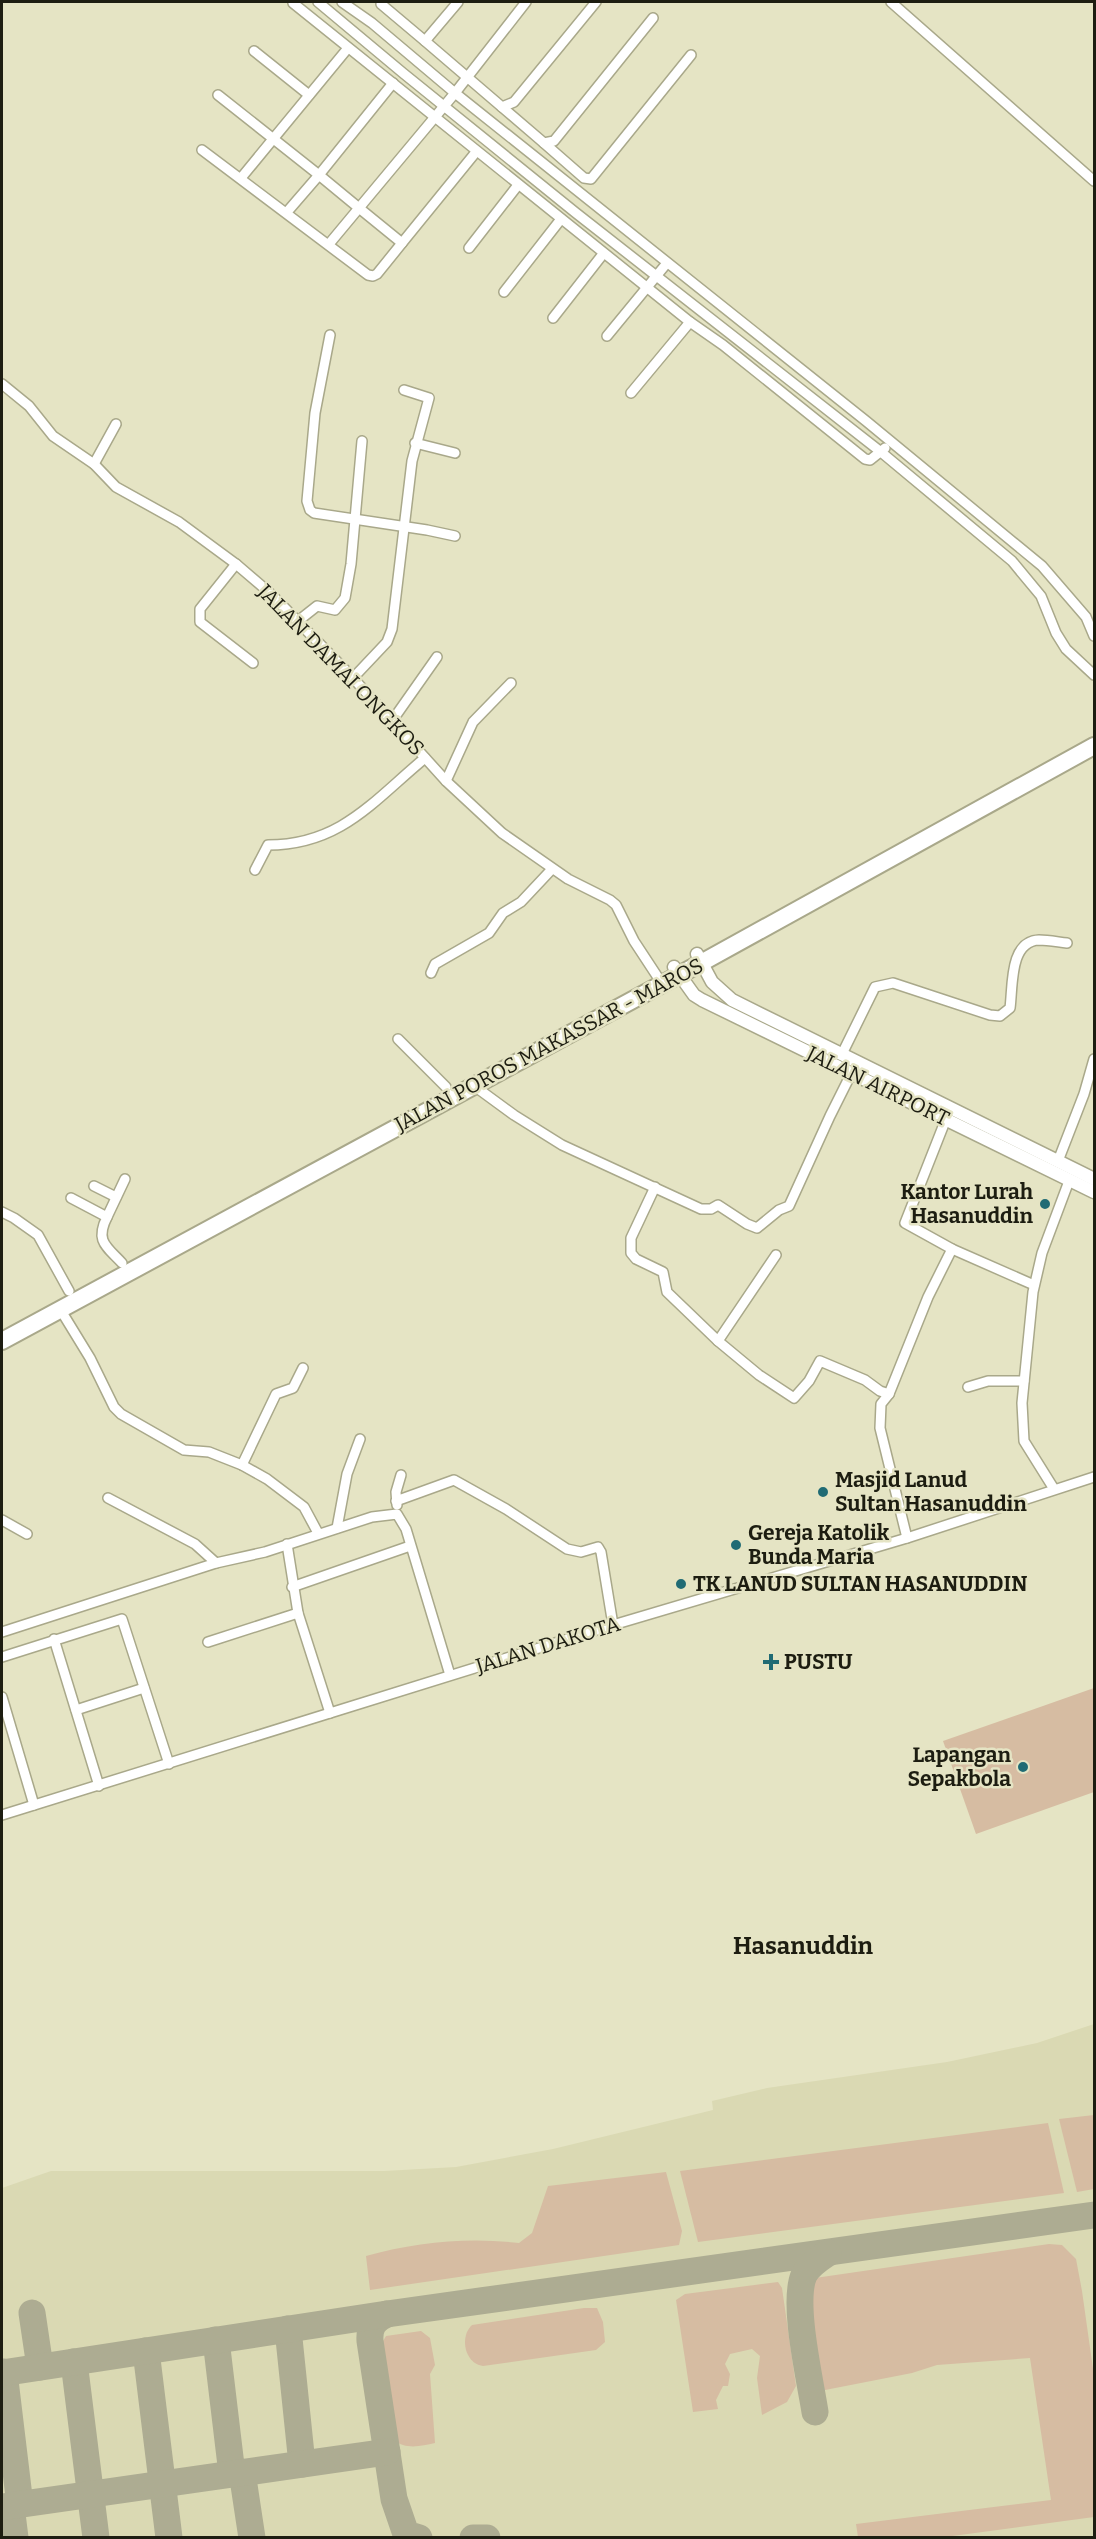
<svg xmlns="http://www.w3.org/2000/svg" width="1096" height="2539" font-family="Bitter,serif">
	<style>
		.built { fill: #dad9b3 }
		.green { fill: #d6bca2 }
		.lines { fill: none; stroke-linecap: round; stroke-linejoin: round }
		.taxiway { stroke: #adac92; stroke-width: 27 }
		.street-casing { stroke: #a9a88a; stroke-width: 12 }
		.secondary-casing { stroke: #a9a88a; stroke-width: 15 }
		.highway-casing { stroke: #a9a88a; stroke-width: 20 }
		.street { stroke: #fff; stroke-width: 9 }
		.secondary { stroke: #fff; stroke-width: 12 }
		.highway { stroke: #fff; stroke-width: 16 }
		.poi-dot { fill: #206b74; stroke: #e5e4c4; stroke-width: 2 }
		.labels { text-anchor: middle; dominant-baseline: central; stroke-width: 5; stroke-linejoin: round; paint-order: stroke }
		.street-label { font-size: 21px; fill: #1d1d11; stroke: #e5e4c4 }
		.poi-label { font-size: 21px; font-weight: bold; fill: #1d1d11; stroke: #e5e4c4; text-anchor: start }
		.quarter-label { font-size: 24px; font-weight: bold; fill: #1d1d11; stroke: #e5e4c4 }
	</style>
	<rect width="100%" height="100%" fill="#e5e4c4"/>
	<path class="built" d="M1094 2024V2537H2V2188L51 2171H384L456 2167 553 2149 713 2110 712 2101 767 2088 947 2062 1037 2043Z"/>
	<g class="green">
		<path d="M1094 1688V1792L976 1834 943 1741Z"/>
		<path d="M1094 2115V2189L1077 2192 1059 2119Z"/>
		<path d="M1048 2123 1064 2193 698 2242 680 2171Z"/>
		<path d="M666 2172 682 2231 679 2245 370 2290 366 2256C416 2242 468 2237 519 2243L532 2233 548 2186Z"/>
		<path d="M1049 2244 1062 2245 1076 2259 1082 2291 1094 2376V2517L945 2537H858L856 2524 1051 2500 1030 2358 937 2365 912 2373 820 2391 817 2388 806 2305 807 2293 815 2278Z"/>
		<path d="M778 2282 782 2288 796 2386 787 2402 762 2415 757 2378 760 2356 752 2349 730 2354 725 2364 730 2374 728 2386H723L716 2400 718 2409 693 2412 676 2300 685 2294Z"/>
		<path d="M584 2308H597L603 2322 605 2342 596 2350 483 2366C465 2364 459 2337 472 2325Z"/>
		<path d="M421 2331 430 2338 435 2365 430 2374 435 2443C421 2446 406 2450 394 2440L379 2348 386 2336Z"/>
	</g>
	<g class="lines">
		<g class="taxiway">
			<path d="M32 2313 40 2367"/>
			<path d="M387 2314C374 2320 369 2327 370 2341L394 2499 406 2534 419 2538"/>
			<path d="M288 2329 302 2464"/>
			<path d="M216 2340 232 2474"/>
			<path d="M146 2351 169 2538"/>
			<path d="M74 2362 96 2538"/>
			<path d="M4 2372 20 2505"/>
			<path d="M2 2373 387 2314 1094 2215"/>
			<path d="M815 2412C810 2379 792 2303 804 2275 809 2265 819 2259 828 2253"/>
			<path d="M242 2472 252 2538"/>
			<path d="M11 2506 15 2538"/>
			<path d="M2 2507 387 2452"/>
			<path d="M473 2538H487"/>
		</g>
		<g class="street-casing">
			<g id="street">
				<path d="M318 2 403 73 576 213 881 452 1012 561 1041 596 1056 633 1066 649 1094 675"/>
				<path d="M342 2 372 23 455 93 866 421 1042 566 1086 617 1094 636"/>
				<path d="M383 2 381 4 425 41"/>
				<path d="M458 2 425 41 502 107 514 102 596 2"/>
				<path d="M891 2 1094 181"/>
				<path d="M293 3 690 322 631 393"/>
				<path d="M254 51 309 95"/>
				<path d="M218 95 319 175 393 83"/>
				<path d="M502 107 544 143 554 141 653 18"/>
				<path d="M544 143 584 178 591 179 691 55"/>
				<path d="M202 150 368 275 373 276 377 274 402 243"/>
				<path d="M476 152 402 243 359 208 455 93 526 2"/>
				<path d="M241 178 348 48"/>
				<path d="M287 212 319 175 359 208 329 244"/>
				<path d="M469 248 518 185"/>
				<path d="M504 292 561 219"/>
				<path d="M553 318 603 254"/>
				<path d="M690 322 723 345 865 459 870 460 885 448"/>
				<path d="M330 335 315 413 307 501 310 510 314 513 427 530 455 536"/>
				<path d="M607 336 667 263"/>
				<path d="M2 384 29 406 53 436 94 464 116 487 179 522 236 564 271 594 353 678 446 781 502 833 568 879 610 900 616 905 634 941 657 976"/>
				<path d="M415 443 455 453"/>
				<path d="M94 464 116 424"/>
				<path d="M236 564 200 609V622L253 663"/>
				<path d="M298 621 317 606 335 610 345 598 351 564 362 441"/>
				<path d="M353 678 387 642 392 629 412 461 429 398 404 390"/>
				<path d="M392 721 437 657"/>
				<path d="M446 781 473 722 511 683"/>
				<path d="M255 870 268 845C341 845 374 800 425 758"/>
				<path d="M431 973 435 964 489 933 503 913 521 902 552 869"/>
				<path d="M398 1039 446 1087"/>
				<path d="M842 1054 875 987 893 983 990 1015 1000 1016 1010 1008C1013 987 1009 941 1039 940 1048 940 1058 942 1067 943"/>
				<path d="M473 1085 514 1115 562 1145 701 1209H711L718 1205 747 1224 757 1228 779 1210 789 1206 830 1116 851 1074"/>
				<path d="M1058 1161 1084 1094 1094 1059"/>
				<path d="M94 1186 116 1197"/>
				<path d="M655 1187 631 1238V1253L636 1259 663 1272 667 1292 718 1341"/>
				<path d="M71 1198 107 1217C95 1241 106 1246 122 1263"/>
				<path d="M2 1212 14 1218 38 1235 69 1291"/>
				<path d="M107 1217 125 1179"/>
				<path d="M952 1249 1034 1285"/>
				<path d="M776 1255 718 1341 759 1375 794 1398 809 1381 820 1361 865 1380 880 1391 889 1394 881 1404 880 1428 907 1538"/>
				<path d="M60 1309 90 1358 114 1407 121 1414 184 1450 209 1452 242 1465 267 1479 304 1507 318 1533"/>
				<path d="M968 1387 988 1381H1024"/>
				<path d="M889 1394 928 1297 952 1249 905 1223 946 1119"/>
				<path d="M242 1465 276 1394 293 1388 303 1368"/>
				<path d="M1054 1489 1024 1441 1022 1403 1033 1292 1042 1253 1069 1181"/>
				<path d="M108 1498 195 1544 216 1563"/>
				<path d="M396 1501 454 1480 506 1509 567 1549 581 1552 598 1547 601 1552 613 1625"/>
				<path d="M397 1505 396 1492 401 1475"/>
				<path d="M2 1520 27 1534"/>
				<path d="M337 1528 347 1474 360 1439"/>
				<path d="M287 1544 298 1613 330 1713"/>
				<path d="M292 1587 410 1546"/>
				<path d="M2 1632 216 1563 265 1552 372 1517 397 1514 406 1529 450 1675"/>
				<path d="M54 1639 99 1786"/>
				<path d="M208 1642 298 1613"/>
				<path d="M2 1657 122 1619 169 1764"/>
				<path d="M2 1697 34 1805"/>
				<path d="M76 1710 144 1688"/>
				<path d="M2 1815 613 1625 907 1538 1094 1477"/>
			</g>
		</g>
		<g class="secondary-casing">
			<g id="secondary">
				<path d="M697 954 712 982 732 1000 1094 1179"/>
				<path d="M674 967 694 995 702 1000 1094 1192"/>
			</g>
		</g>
		<g class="highway-casing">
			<path id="highway" d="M2 1341 701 963 1094 746"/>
		</g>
		<use href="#street" class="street"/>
		<use href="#secondary" class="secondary"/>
		<use href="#highway" class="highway"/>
	</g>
	<g class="poi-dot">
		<circle cx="1045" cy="1204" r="6"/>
		<circle cx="823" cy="1492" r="6"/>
		<circle cx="736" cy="1545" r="6"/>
		<circle cx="681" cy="1584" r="6"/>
		<path d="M768 1653h6v6h6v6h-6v6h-6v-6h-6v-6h6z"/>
		<circle cx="1023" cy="1767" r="6"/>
	</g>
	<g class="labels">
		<g class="street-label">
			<text transform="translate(341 670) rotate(46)">JALAN DAMAI ONGKOS</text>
			<text transform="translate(549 1045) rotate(-28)">JALAN POROS MAKASSAR - MAROS</text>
			<text transform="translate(878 1086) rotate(26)">JALAN AIRPORT</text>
			<text transform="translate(548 1645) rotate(-17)">JALAN DAKOTA</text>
		</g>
		<g class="poi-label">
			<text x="1033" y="1192" text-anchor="end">Kantor Lurah<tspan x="1033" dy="24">Hasanuddin</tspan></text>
			<text x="835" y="1480">Masjid Lanud<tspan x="835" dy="24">Sultan Hasanuddin</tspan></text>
			<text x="748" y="1533">Gereja Katolik<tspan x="748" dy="24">Bunda Maria</tspan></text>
			<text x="693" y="1584">TK LANUD SULTAN HASANUDDIN</text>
			<text x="784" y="1662">PUSTU</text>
			<text x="1011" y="1755" text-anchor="end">Lapangan<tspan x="1011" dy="24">Sepakbola</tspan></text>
		</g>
		<g class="quarter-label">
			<text x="803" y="1946">Hasanuddin</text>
		</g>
	</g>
	<rect width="1096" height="2539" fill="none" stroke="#1d1d11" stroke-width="6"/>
</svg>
